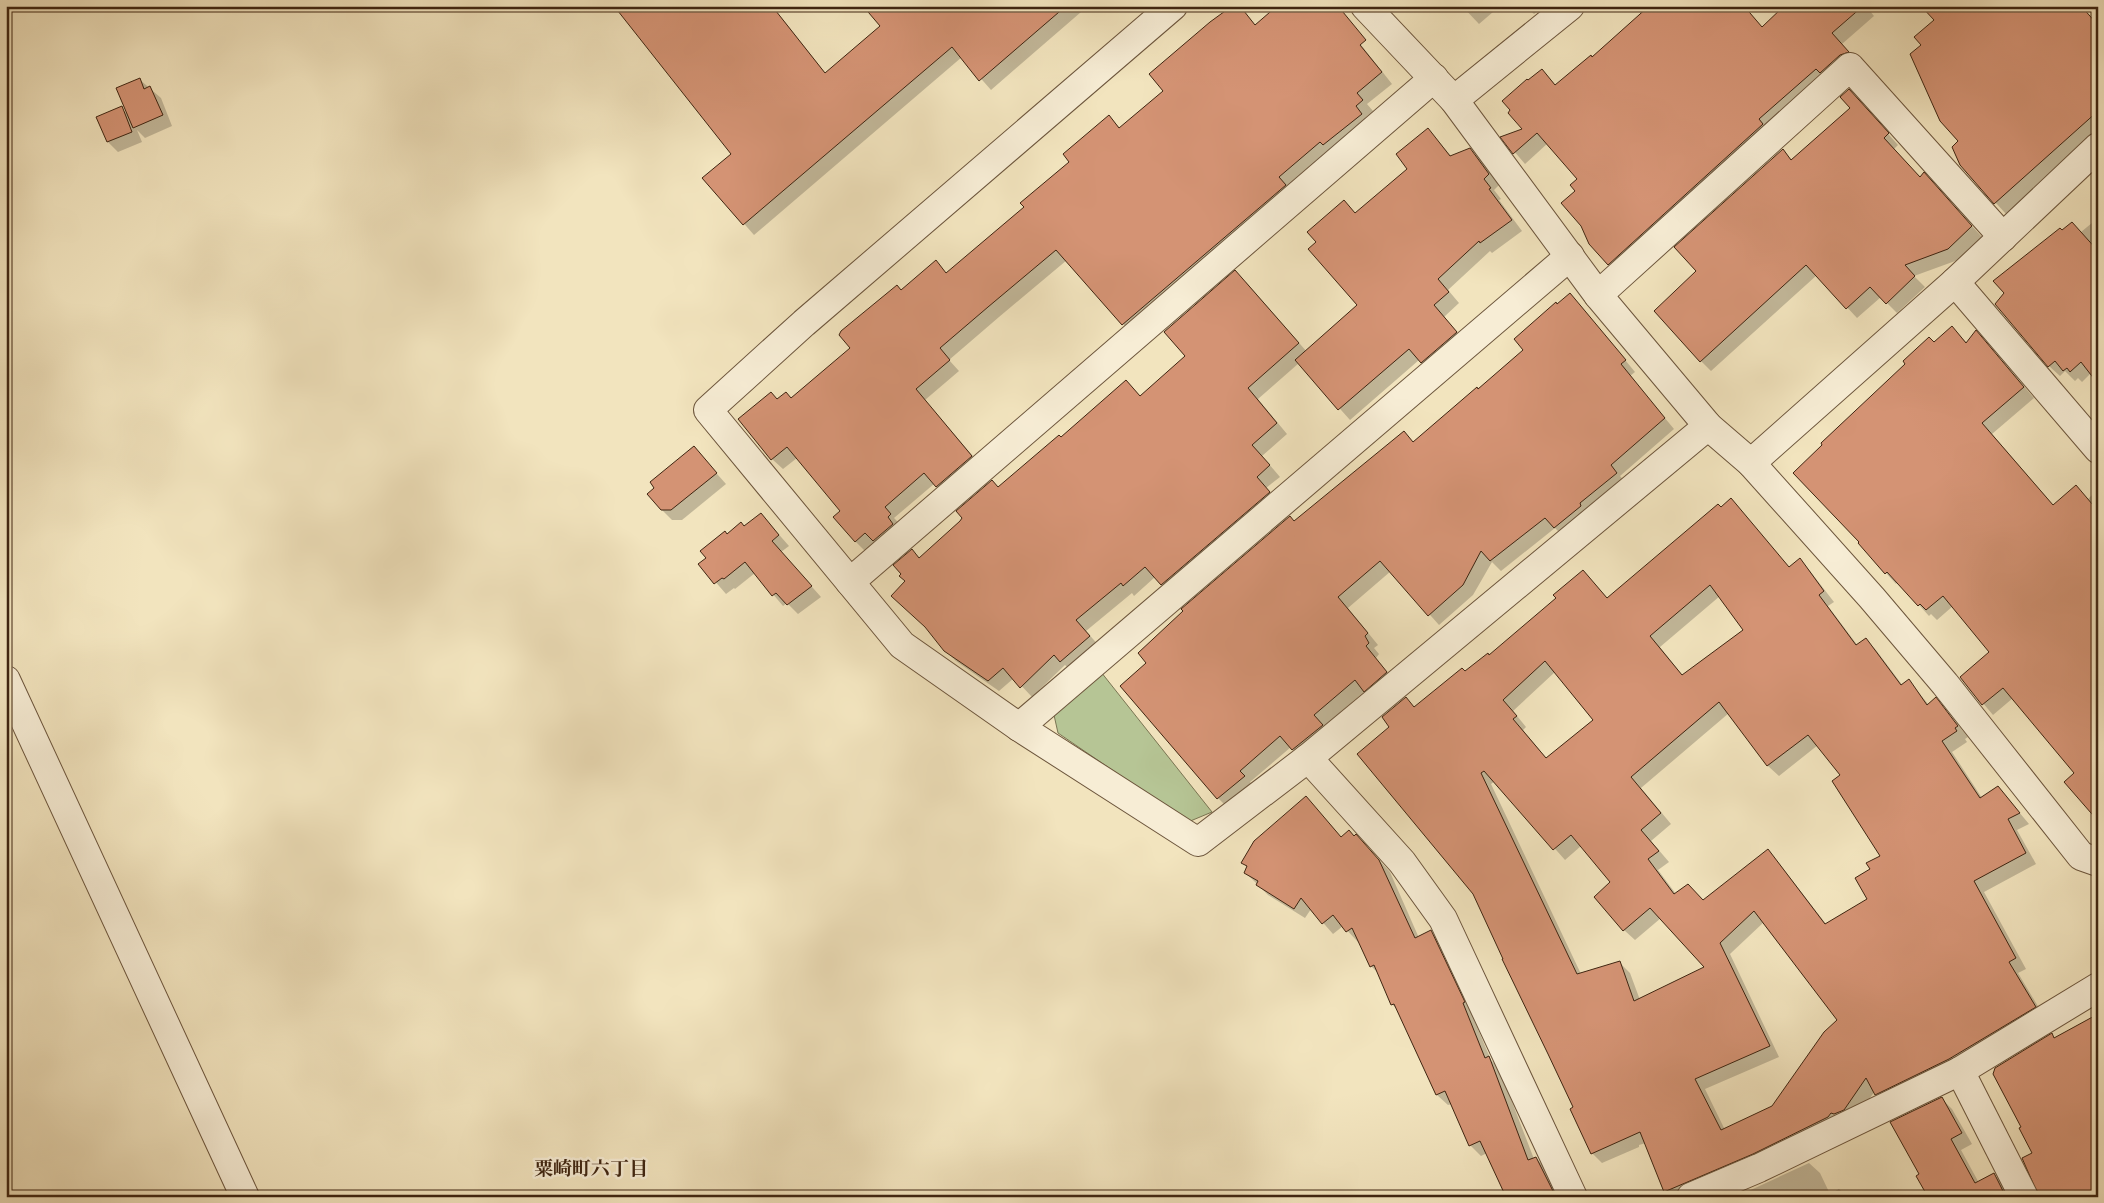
<svg xmlns="http://www.w3.org/2000/svg" width="2104" height="1203" font-family="'EB Garamond','Noto Serif JP',serif">
	<style>
		.green { fill: #b6c595; stroke: #7a7553 }
		.shadow { fill: #0003; fill-rule: evenodd }
		.building { fill: #d49374; stroke: #3f2511; fill-rule: evenodd }
		.lines { fill: none; stroke-linecap: round; stroke-linejoin: round }
		.minor-casing { stroke: #6c553c; stroke-width: 30 }
		.minor { stroke: #f7edd5; stroke-width: 28 }
		.labels { text-anchor: middle; dominant-baseline: central; stroke-width: 5; stroke-linejoin: round; paint-order: stroke }
		.neighbourhood-label { font-size: 19px; font-weight: bold; fill: #3f2511; stroke: #f7edd5 }
	</style>
	<rect width="100%" height="100%" fill="#f2e4be"/>
	<filter id="stains"><feTurbulence type="fractalNoise" baseFrequency=".004" numOctaves="4"/><feColorMatrix values="0 0 0 0 .2 0 0 0 0 .09 0 0 0 0 .02 0 0 0 .5 -.17"/></filter>
	<radialGradient id="worn" r=".72"><stop offset=".6" stop-color="#630" stop-opacity="0"/><stop offset="1" stop-color="#630" stop-opacity=".3"/></radialGradient>
	<path class="green" d="M1101 672 1212 812 1188 822 1058 733 1054 715Z"/>
	<g class="shadow">
		<path d="M772 6 826 74 882 26 865 6H1088L991 90 962 57 754 235 704 178 733 154Z"/>
		<path d="M1239 6 1256 26 1358 41 1392 84 1367 104 1373 111 1365 118 1371 125 1133 335 1067 260 999 317 949 360 959 371 925 400 982 467 947 497 934 484 894 518 901 525 866 552 855 541 842 511 797 458 783 469 772 459 778 400 792 399 852 348 902 291 936 262 947 274 1025 207 1071 162 1108 116 1120 128 1164 91Z"/>
		<path d="M1462 6H1500L1479 24Z"/>
		<path d="M1526 6H1544L1534 14Z"/>
		<path d="M1634 6H1743L1763 28 1787 6H1866L1874 16 1842 44 1858 63 1620 274 1609 264 1577 191 1579 179 1548 143 1525 164 1502 137 1525 129 1552 81 1556 86 1593 58 1642 15Z"/>
		<path d="M2098 26V131L2006 214 1961 165Z"/>
		<path d="M139 79 161 98 172 126 145 138 137 130 142 142 118 152 108 142 121 108 129 115Z"/>
		<path d="M1859 101 1898 145 1894 149 1920 178 1934 185 1982 237 1958 260 1914 276 1925 287 1897 313 1881 297 1857 318 1817 275 1711 371 1701 361 1698 271 1783 151 1793 161Z"/>
		<path d="M1428 129 1452 157 1470 149 1480 160 1499 185 1494 190 1501 199 1499 200 1522 231 1492 253 1490 251 1448 290 1459 303 1444 317 1466 343 1432 373 1419 360 1350 420 1299 363 1258 399 1287 434 1262 456 1280 477 1266 488 1279 503 1172 595 1155 577 1134 596 1132 593 1086 631 1100 647 1071 671 1065 665 1032 697 1014 678 999 691 956 661 945 650 906 581 912 551 920 558 999 488 1062 439 1126 381 1140 397 1187 357 1246 282 1307 352 1359 305 1317 242 1344 202 1356 214 1409 169Z"/>
		<path d="M2098 218V382L2091 373 2082 382 2078 378 2075 381 2065 371 2060 376 2049 366 2062 232 2072 223 2081 232Z"/>
		<path d="M1580 305 1635 372 1630 376 1674 429 1620 476 1627 484 1565 538 1555 528 1501 571 1492 562 1473 595 1439 625 1391 571 1348 608 1378 645 1374 648 1379 654 1376 658 1396 683 1375 701 1365 691 1324 726 1333 736 1304 760 1291 747 1250 782 1254 787 1228 808 1218 798 1294 522 1404 433 1414 443Z"/>
		<path d="M1952 327 1967 343 1986 342 2034 398 1992 434 2054 506 2088 499 2093 494 2098 499V819L2076 773 2013 698 1993 715 1961 677 1990 653 1953 606 1937 620 1931 614 1929 616 1898 582 1896 584 1886 573 1860 543 1934 344Z"/>
		<path d="M694 448 726 484 682 520H672L662 510Z"/>
		<path d="M761 514 789 546 781 552 821 597 798 614 787 603 783 606 755 573 735 589 734 588 726 594 700 564 708 558 727 535 745 528Z"/>
		<path d="M1800 560 1810 571 1834 602 1828 606 1858 646 1866 640 1876 650 1903 686 1909 681 1929 705 1936 699 1968 737 1965 739 1967 742 1952 752 1982 798 2008 799 2029 824 2017 830 2036 864 1984 892 2026 969 2018 973 2045 1018 1887 1104 1875 1091 1854 1120 1687 1197H1672L1666 1190 1646 1143 1639 1145V1147L1602 1163 1592 1153 1574 1108 1474 894 1391 727 1406 699 1415 708 1489 656 1557 598 1583 571 1608 599 1789 568ZM1720 596 1744 630 1683 676 1660 647ZM1555 672 1595 720 1547 759 1523 730 1526 727 1513 711ZM1729 713 1768 766 1779 776 1818 745 1842 775 1882 856 1872 870 1869 900 1826 924 1778 862 1768 851 1703 901 1676 894 1658 870 1669 862 1651 841 1671 824 1641 788ZM1495 781 1565 860 1581 846 1612 883 1624 930 1635 940 1661 918 1706 968 1640 1000 1630 973 1620 963 1581 974 1491 784ZM1764 922 1839 1020 1773 1107 1725 1130 1705 1089 1779 1057 1730 954Z"/>
		<path d="M1316 808 1342 838 1366 846 1390 872 1419 938 1431 932 1441 942 1491 1060 1499 1068 1534 1159 1536 1158 1546 1169 1560 1197H1508L1487 1153 1481 1156 1470 1145 1452 1104 1448 1105 1437 1095 1399 1012 1392 1004 1379 974 1371 966 1360 941 1358 942 1343 926 1333 934 1311 909 1305 918 1268 895 1245 872 1248 868 1242 862Z"/>
		<path d="M1942 1099 1952 1109 1972 1144 1961 1150 1979 1183 1994 1175 2005 1185 2011 1197H1929L1921 1174Z"/>
		<path d="M1809 1163 1820 1173 1830 1194 1839 1189 1847 1197H1744L1742 1194Z"/>
		<path d="M1859 1193 1863 1197H1851Z"/>
	</g>
	<g class="building">
		<path d="M614 6H772L825 73 880 26 863 6H1066L979 81 952 47 743 225 702 178 731 154Z"/>
		<path d="M1232 6H1240L1255 25 1277 6H1338L1366 40 1360 45 1382 72 1357 93 1363 100 1356 106 1362 114 1323 145 1320 142 1279 177 1286 185 1122 325 1056 250 988 307 940 348 950 360 916 389 972 456 936 487 924 473 885 507 891 514 888 517 893 524 873 541 865 533 855 542 833 517 840 511 787 447 771 460 738 419 771 392 777 399 786 392 791 398 850 348 839 335 841 331 897 285 901 290 936 260 946 273 1024 207 1020 203 1069 162 1063 154 1109 115 1119 128 1163 91 1149 74 1210 22Z"/>
		<path d="M1649 6H1744L1762 27 1784 6H1863L1832 33 1849 52 1840 55 1820 73 1816 69 1759 119 1763 124 1608 265 1589 244 1581 226 1561 203 1575 191 1570 185 1577 179 1537 133 1513 154 1500 137 1522 129 1508 113 1510 110 1502 101 1527 79 1528 80 1542 69 1555 85 1591 55 1592 57Z"/>
		<path d="M1921 6H2081L2098 25V111L1994 204 1960 165 1952 147 1958 141 1940 121 1910 54 1921 45 1914 37 1934 20Z"/>
		<path d="M140 78 144 89 150 86 163 115 133 128 116 88Z"/>
		<path d="M1849 89 1889 133 1884 138 1920 177 1924 172 1972 226 1948 249 1905 265 1915 276 1886 304 1870 287 1846 309 1806 265 1700 362 1654 311 1696 271 1674 247 1783 149 1791 160 1850 108 1840 97Z"/>
		<path d="M122 106 132 132 107 142 96 117Z"/>
		<path d="M1428 128 1450 156 1470 148 1489 174 1484 179 1491 188 1489 189 1512 220 1480 243 1479 241 1438 279 1449 292 1434 305 1457 332 1421 363 1409 349 1338 410 1295 360 1357 305 1308 249 1316 242 1307 232 1344 200 1355 213 1407 169 1396 154Z"/>
		<path d="M2072 222 2098 251V384L2081 362 2070 372 2067 368 2063 371 2055 361 2048 367 1995 304 2004 293 1993 281 2060 228 2062 230Z"/>
		<path d="M1235 270 1299 343 1248 388 1277 423 1252 445 1270 465 1257 477 1270 492 1161 585 1145 567 1123 586 1121 583 1076 620 1090 636 1060 662 1054 655 1020 688 1003 668 988 681 944 651 925 627 891 596 905 581 899 576 901 574 893 565 912 549 919 558 960 521 962 518 956 511 992 480 998 487 1059 435 1061 437 1126 380 1140 396 1185 356 1164 332Z"/>
		<path d="M1570 293 1626 360 1621 364 1665 418 1611 465 1617 473 1580 503 1581 506 1554 528 1545 518 1490 561 1481 551 1463 585 1428 616 1380 561 1338 597 1368 633 1365 636 1369 643 1366 646 1387 672 1364 692 1355 680 1314 715 1323 725 1292 750 1280 736 1240 771 1245 776 1217 799 1120 686 1146 663 1138 653 1183 611 1181 609 1290 516 1294 521 1404 431 1413 442 1477 387 1478 389 1523 350 1514 339 1556 302 1557 304Z"/>
		<path d="M1952 326 1966 343 1976 330 2024 387 1982 423 2053 505 2076 485 2098 511V821L2064 782 2074 773 2003 688 1982 705 1960 677 1989 652 1943 596 1926 610 1920 604 1918 606 1887 572 1885 574 1858 543 1859 542 1793 473 1822 445 1821 443 1905 364 1903 361 1929 337 1934 342Z"/>
		<path d="M694 446 717 473 671 510H661L647 494 654 488 650 482Z"/>
		<path d="M1731 498 1789 567 1800 558 1824 591 1819 595 1856 645 1866 638 1901 685 1909 679 1927 705 1936 697 1958 726 1955 728 1957 731 1942 741 1980 798 1998 786 2020 813 2008 819 2026 853 1974 881 2016 958 2009 962 2036 1007 1949 1059 1875 1095 1866 1078 1844 1110 1834 1114 1831 1113 1828 1117 1753 1154 1664 1192 1640 1132 1591 1154 1570 1109 1573 1107 1548 1054 1502 959H1503L1473 894 1357 754 1389 727 1382 717 1406 697 1414 707 1462 668 1465 671 1488 653 1489 655 1556 598 1553 595 1583 570 1607 598 1718 504 1721 507ZM1710 585 1743 630 1682 675 1650 636ZM1545 661 1593 720 1546 758 1513 719 1517 716 1503 700ZM1719 702 1767 766 1808 735 1840 775 1832 781 1880 856 1866 863 1870 869 1855 878 1867 899 1825 924 1768 849 1703 900 1688 884 1674 894 1648 859 1659 851 1641 830 1661 813 1631 777ZM1484 771 1553 850 1571 835 1610 882 1594 897 1623 931 1650 908 1704 967 1634 1001 1620 961 1577 974 1481 773ZM1754 911 1837 1020 1824 1032 1772 1106 1721 1130 1695 1079 1770 1046 1720 943Z"/>
		<path d="M761 513 779 535 772 541 812 586 787 605 776 593 772 596 745 562 724 579 722 578 714 584 698 564 706 558 700 551 725 531 727 534 741 522 744 526Z"/>
		<path d="M1306 796 1341 837 1349 830 1354 836 1356 834 1379 860 1415 938 1431 930 1465 1002 1463 1003 1485 1058 1489 1056 1528 1160 1536 1157 1556 1197H1506L1480 1141 1469 1146 1445 1091 1436 1095 1394 1004 1391 1005 1374 965 1370 967 1352 928 1346 932 1333 915 1322 924 1301 898 1294 909 1256 885 1258 881 1244 873 1247 866 1241 863 1254 841Z"/>
		<path d="M2098 1014V1197H2039L2022 1158 2032 1153 2019 1128 2021 1127 1993 1074 1995 1068 2052 1033 2054 1038Z"/>
		<path d="M1942 1097 1962 1133 1951 1139 1975 1183 1994 1173 2006 1197H1928L1916 1176 1919 1174 1890 1122Z"/>
	</g>
	<g class="lines">
		<g class="minor-casing">
			<g id="minor">
				<path d="M1173 6 804 323 708 410 902 645 1019 727 1198 842 1308 758"/>
				<path d="M1365 6 1454 100 1598 295 1708 426 1751 463 1872 598 1945 684 2081 856 2098 862"/>
				<path d="M1454 100 1570 6"/>
				<path d="M1955 282 2098 449"/>
				<path d="M1598 295 1850 67 2003 237"/>
				<path d="M1751 463 1955 282 2098 147"/>
				<path d="M850 582 1434 78"/>
				<path d="M6 680 245 1197"/>
				<path d="M1019 727 1570 256"/>
				<path d="M1960 1071 2024 1197"/>
				<path d="M1573 1197 1443 919 1402 862 1308 758 1708 426"/>
				<path d="M1691 1197 1759 1168 1960 1071 2098 987"/>
			</g>
		</g>
		<use href="#minor" class="minor"/>
	</g>
	<g class="labels">
		<g class="neighbourhood-label">
			<text x="591" y="1168">粟崎町六丁目</text>
		</g>
	</g>
	<rect width="2104" height="1203" fill="none" stroke="#f2e4be" stroke-width="25"/>
	<rect x="8" y="8" width="2089" height="1188" fill="none" stroke="#3f2511" stroke-width="2.5"/>
	<rect x="12" y="12" width="2079" height="1178" fill="none" stroke="#3f2511"/>
	<rect width="100%" height="100%" filter="url(#stains)"/>
	<rect width="100%" height="100%" fill="url(#worn)"/>
</svg>
